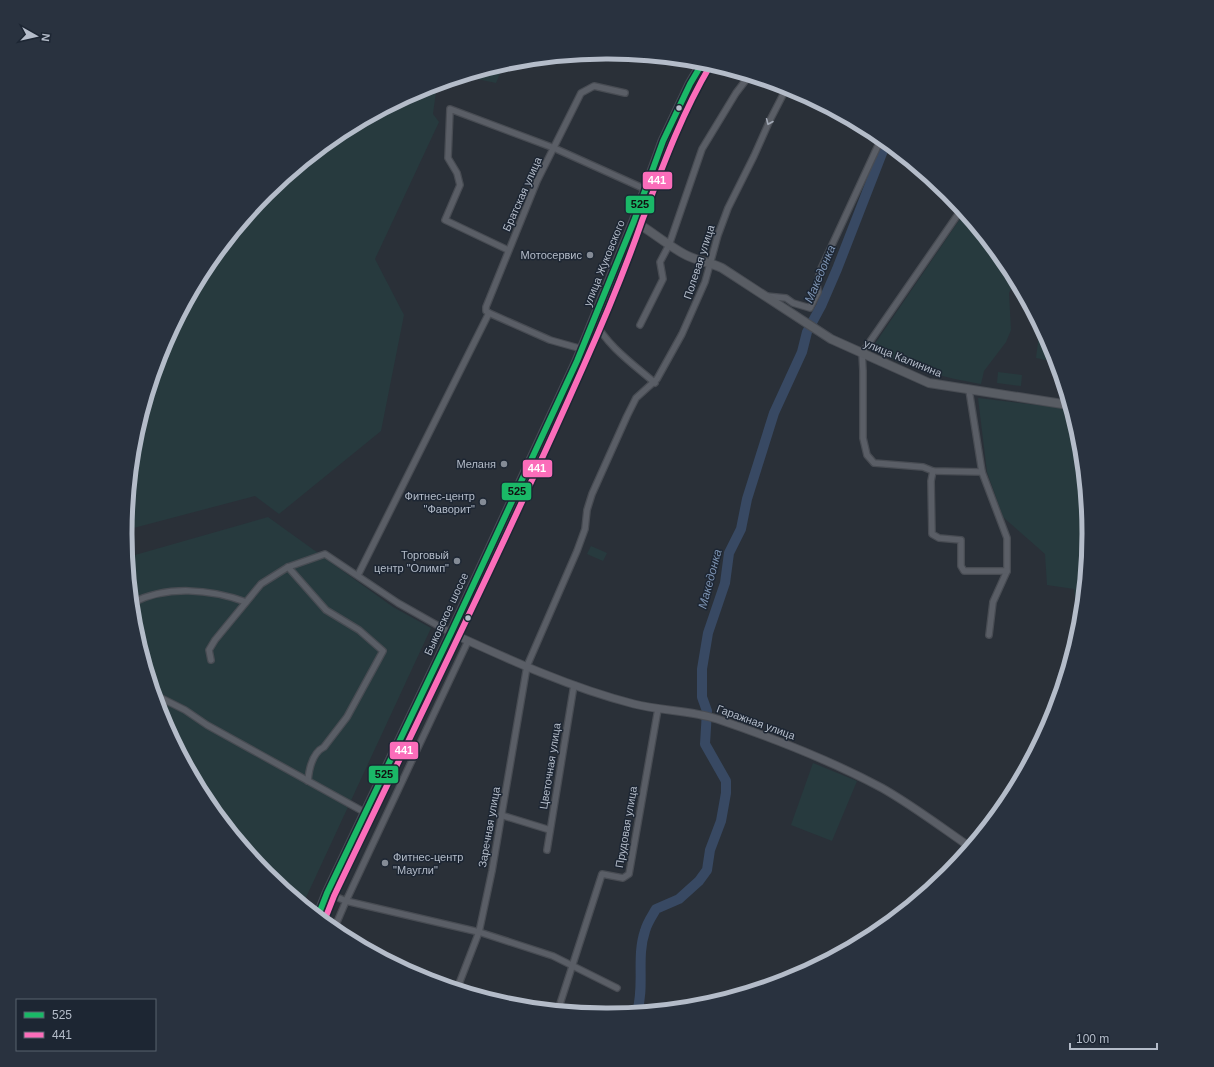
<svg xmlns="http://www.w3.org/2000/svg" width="1214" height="1067" font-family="Helvetica,sans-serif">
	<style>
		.green { fill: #273a3e }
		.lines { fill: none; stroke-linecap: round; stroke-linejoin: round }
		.river { stroke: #384963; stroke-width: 10 }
		.minor-casing { stroke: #484c53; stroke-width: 8 }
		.tertiary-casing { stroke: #484c53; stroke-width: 9 }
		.secondary-casing { stroke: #484c53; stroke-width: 10 }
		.primary-casing { stroke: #484c55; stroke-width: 11 }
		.minor { stroke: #5a5e66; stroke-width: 5.5 }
		.tertiary { stroke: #5a5e66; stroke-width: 7 }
		.secondary { stroke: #595d64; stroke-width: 8 }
		.primary { stroke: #5c6168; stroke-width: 9 }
		.bus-1-casing { stroke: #1d2633; stroke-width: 9 }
		.bus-2-casing { stroke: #1d2633; stroke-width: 9 }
		.bus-1 { stroke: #1ab867; stroke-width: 6 }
		.bus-2 { stroke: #fb6dba; stroke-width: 6 }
		.oneway { stroke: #a2a9b5 }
		.bus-dot { fill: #b4bcc9; stroke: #1d2633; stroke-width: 1.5 }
		.poi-dot { fill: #848b96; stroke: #1d2633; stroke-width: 1.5 }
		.labels { text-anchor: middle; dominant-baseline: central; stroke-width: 3; stroke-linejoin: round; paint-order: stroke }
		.street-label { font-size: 11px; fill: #b4bcc9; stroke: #1d2633 }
		.poi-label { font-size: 11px; fill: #b4bcc9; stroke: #1d2633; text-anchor: end }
		.water-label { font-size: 12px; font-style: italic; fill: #7c92b1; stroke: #1d2633 }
		.rim { fill: none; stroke: #b4bcc9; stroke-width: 5 }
		.line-badge { stroke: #1d2633; stroke-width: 1.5 }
		.badge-label { font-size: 11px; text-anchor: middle; font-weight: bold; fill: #fff }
		.pale-badge-label { font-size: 11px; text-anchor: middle; font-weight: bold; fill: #111 }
	</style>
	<rect width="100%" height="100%" fill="#2a3038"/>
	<g class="green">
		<path d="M504 64 496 83 463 76Z"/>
		<path d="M437 84 433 114 439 122 375 259 404 315 381 431 279 514 255 496 126 530 135 439 162 349 207 266 267 193 340 133 423 89Z"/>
		<path d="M964 213 1007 266 1015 280 1009 293 1011 330 1006 342 984 371 981 384C943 377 906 369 872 348Z"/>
		<path d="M1040 326 1052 349 1055 362 1036 358Z"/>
		<path d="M998 372 1022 375 1021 386 997 383Z"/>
		<path d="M978 398 1070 409 1079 440 1088 534 1079 630 1074 589 1047 585 1045 554 1003 517 987 472Z"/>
		<path d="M268 517 393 607 431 628 303 904 266 874 207 801 162 718 135 627 128 557Z"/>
		<path d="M591 546 607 553 603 561 587 554Z"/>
		<path d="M813 763 857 781 832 841 791 825Z"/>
	</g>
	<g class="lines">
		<path class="river" d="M637 1012C645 986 636 957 645 931 647 923 652 916 656 909L679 899 699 881 707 870 710 850 721 821 726 793V781L705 744 707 711 702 697V669L708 633 725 583 729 553 741 529 747 499 774 413 802 352 807 332 821 306 837 269 886 143"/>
		<g class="minor-casing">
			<g id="minor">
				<path d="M961 210 862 353 863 371V438L867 455 874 463 923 467 933 471 982 472"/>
				<path d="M508 250 445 220 460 185 457 173 448 158 450 109 554 148 645 189"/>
				<path d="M766 296 786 298 793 303 810 308 818 292 817 284 820 271 881 139"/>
				<path d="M594 320C607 346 633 364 655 383"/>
				<path d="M640 325 663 279 660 262 669 245 702 149 736 93 749 76"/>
				<path d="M582 349 550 340 489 313 486 311V307L537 181 581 93 594 86 625 93"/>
				<path d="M969 390 982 472 1007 538V571L993 602 989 635"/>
				<path d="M933 471 931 481 932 534 939 538 961 540V566L964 571H1007"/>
				<path d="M288 567 326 610 359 630 383 651 347 717 324 747C312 753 309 769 308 781"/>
				<path d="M358 575 489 313"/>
				<path d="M132 603C167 585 210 589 246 602"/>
				<path d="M211 660 209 650 215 640 261 584 288 567 325 554 398 603 451 633"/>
				<path d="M155 695 185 710 207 725 366 813"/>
				<path d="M501 815 550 830"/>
				<path d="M547 850 574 685"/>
				<path d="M327 893 346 901 479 932 553 956 617 988"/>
				<path d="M334 929 346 901 468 641"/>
				<path d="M457 989 479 932 492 871 527 666 577 551 585 529 587 510 592 494 627 416 636 398 657 379 682 334 705 282 718 235 728 208 754 156 770 120 787 87"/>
				<path d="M558 1010 602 874 623 878 629 874 658 709"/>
			</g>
		</g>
		<g class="tertiary-casing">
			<path id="tertiary" d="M451 633C510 660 571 688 634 704 661 711 691 710 717 719 773 738 830 760 882 788 912 805 941 827 970 847"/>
		</g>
		<g class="secondary-casing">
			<path id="secondary" d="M634 221C651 231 666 244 684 254 696 261 710 262 722 268L831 339 929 383 1069 405"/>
		</g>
		<g class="primary-casing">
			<path id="primary" d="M318 916 327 893 451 633 577 361 634 221 663 141 690 84 703 62"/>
		</g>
		<use href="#minor" class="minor"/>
		<use href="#tertiary" class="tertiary"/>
		<use href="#secondary" class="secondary"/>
		<use href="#primary" class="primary"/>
		<g class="bus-1-casing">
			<path id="bus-1" d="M318 916 327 893 451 633 577 361 634 221 663 141 690 84 703 62"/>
		</g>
		<g class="bus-2-casing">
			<path id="bus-2" d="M325 919 334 896C418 720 505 544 584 365 605 318 625 270 642 221 662 168 681 115 710 66"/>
		</g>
		<use href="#bus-1" class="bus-1"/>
		<use href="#bus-2" class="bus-2"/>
	</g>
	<defs><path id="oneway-chevron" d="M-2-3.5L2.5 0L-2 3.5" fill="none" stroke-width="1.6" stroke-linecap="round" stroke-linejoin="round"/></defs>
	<use class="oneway" href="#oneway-chevron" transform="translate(769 122) rotate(113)"/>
	<g class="bus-dot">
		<circle cx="679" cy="108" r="3.5"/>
		<circle cx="468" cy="618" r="3.5"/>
	</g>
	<g class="poi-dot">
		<circle cx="590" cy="255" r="4"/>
		<circle cx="504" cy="464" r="4"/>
		<circle cx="483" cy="502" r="4"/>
		<circle cx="457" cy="561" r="4"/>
		<circle cx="385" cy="863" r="4"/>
	</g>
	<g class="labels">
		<g class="street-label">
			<text transform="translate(522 194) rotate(-66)">Братская улица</text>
			<text transform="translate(699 262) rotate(-72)">Полевая улица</text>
			<text transform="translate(604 263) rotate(-68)">улица Жуковского</text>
			<text transform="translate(903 358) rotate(22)">улица Калинина</text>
			<text transform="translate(446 614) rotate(-65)">Быковское шоссе</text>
			<text transform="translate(756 722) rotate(20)">Гаражная улица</text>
			<text transform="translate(550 766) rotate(-81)">Цветочная улица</text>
			<text transform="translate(489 827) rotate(-80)">Заречная улица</text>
			<text transform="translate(626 827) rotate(-80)">Прудовая улица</text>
		</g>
		<g class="poi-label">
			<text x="582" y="255">Мотосервис</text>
			<text x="496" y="464">Меланя</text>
			<text x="475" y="496">Фитнес-центр<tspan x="475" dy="13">"Фаворит"</tspan></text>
			<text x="449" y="555">Торговый<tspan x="449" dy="13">центр "Олимп"</tspan></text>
			<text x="393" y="857" text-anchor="start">Фитнес-центр<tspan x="393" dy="13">"Маугли"</tspan></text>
		</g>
		<g class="water-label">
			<text transform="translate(820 274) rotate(-67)">Македонка</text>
			<text transform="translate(710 579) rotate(-75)">Македонка</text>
		</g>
	</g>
	<path d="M0 0H1214V1067H0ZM606 59H608A474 474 0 0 1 1082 533V534A474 474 0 0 1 608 1008H606A474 474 0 0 1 132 534V533A474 474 0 0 1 606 59Z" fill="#29323f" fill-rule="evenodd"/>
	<path class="rim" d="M606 59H608A474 474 0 0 1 1082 533V534A474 474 0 0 1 608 1008H606A474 474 0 0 1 132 534V533A474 474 0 0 1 606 59Z"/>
	<g class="line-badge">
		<rect x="642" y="171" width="31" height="19" rx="4" fill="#fb6dba"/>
		<rect x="625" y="195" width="30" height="19" rx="4" fill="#1ab867"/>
		<rect x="522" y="459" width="31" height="19" rx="4" fill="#fb6dba"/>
		<rect x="501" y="482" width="31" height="19" rx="4" fill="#1ab867"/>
		<rect x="389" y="741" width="30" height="19" rx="4" fill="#fb6dba"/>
		<rect x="368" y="765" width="31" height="19" rx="4" fill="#1ab867"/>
	</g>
	<g class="badge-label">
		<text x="657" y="184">441</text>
		<text x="537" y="472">441</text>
		<text x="404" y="754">441</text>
	</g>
	<g class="pale-badge-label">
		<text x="640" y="208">525</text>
		<text x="517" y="495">525</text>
		<text x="384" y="778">525</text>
	</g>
	<rect x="16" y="999" width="140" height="52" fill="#1d2633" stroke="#59626f"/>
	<rect x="24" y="1012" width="20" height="6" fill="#1ab867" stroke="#59626f"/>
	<text x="52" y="1019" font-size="12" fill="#b4bcc9">525</text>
	<rect x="24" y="1032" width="20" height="6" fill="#fb6dba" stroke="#59626f"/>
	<text x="52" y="1039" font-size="12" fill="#b4bcc9">441</text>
	<g transform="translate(36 36) rotate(98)" stroke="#1d2633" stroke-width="3" paint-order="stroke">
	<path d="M0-3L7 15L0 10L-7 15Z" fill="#b4bcc9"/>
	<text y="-6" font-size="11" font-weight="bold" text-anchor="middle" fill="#b4bcc9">N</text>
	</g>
	<path d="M1070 1043v6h87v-6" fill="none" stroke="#b4bcc9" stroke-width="2"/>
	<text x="1076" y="1043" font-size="12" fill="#b4bcc9" stroke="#1d2633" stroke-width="3" paint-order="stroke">100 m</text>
</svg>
